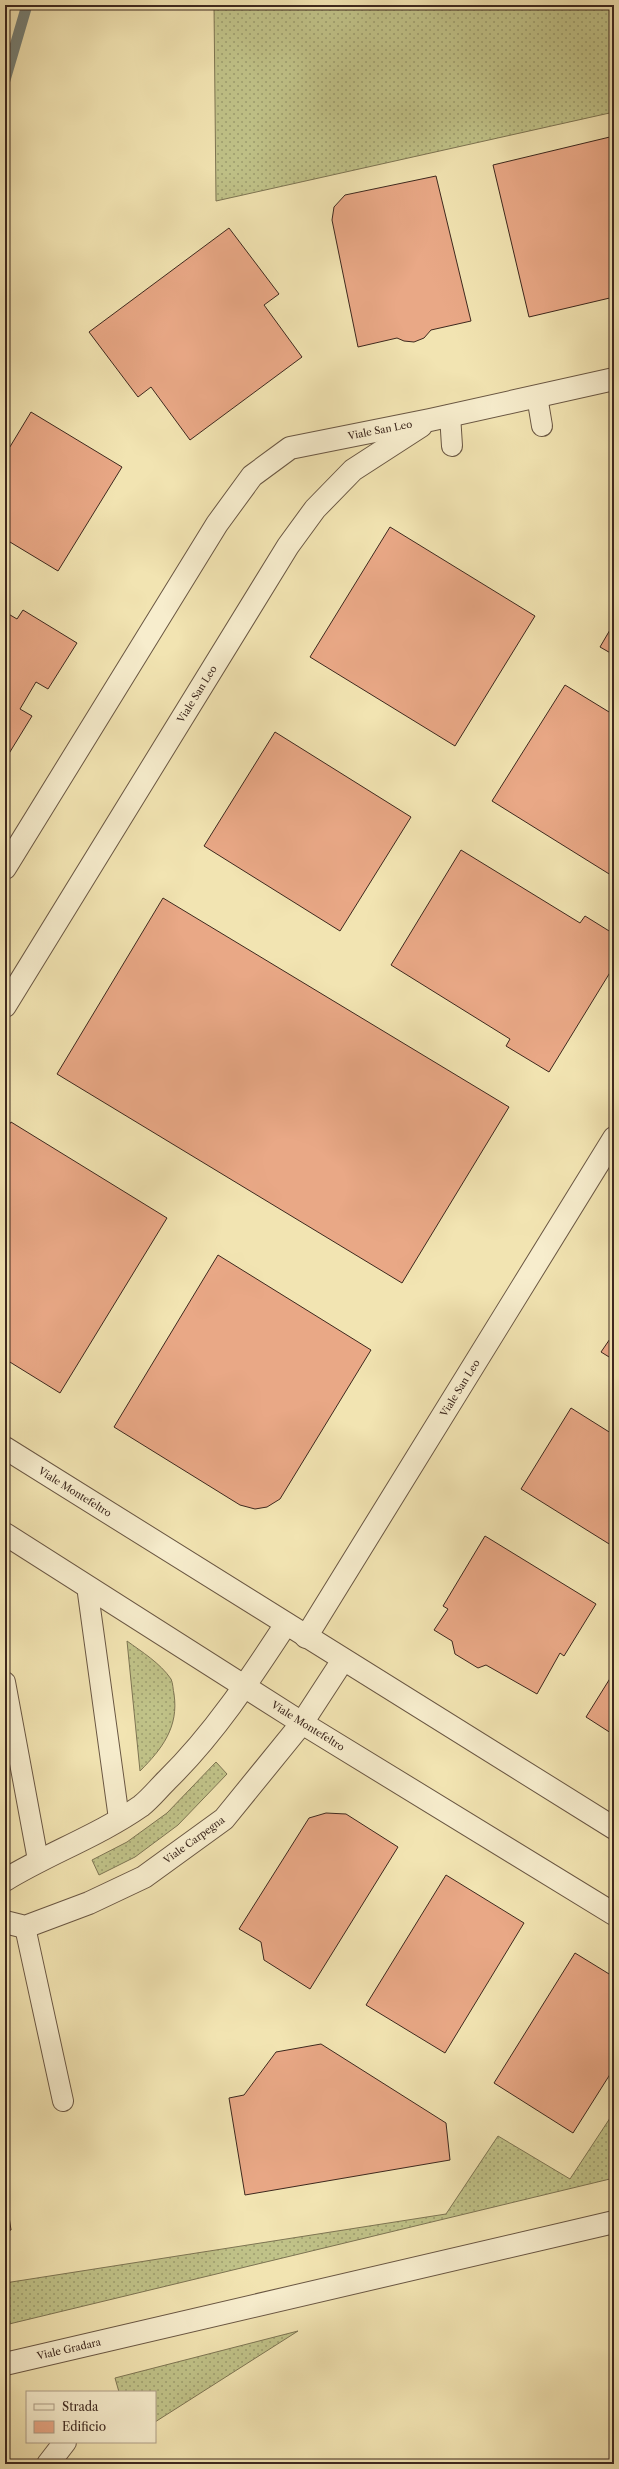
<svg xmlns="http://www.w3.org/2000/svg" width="619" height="2469" font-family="'Libre Caslon Text',serif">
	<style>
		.grass { fill: url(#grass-dots); stroke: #7e7553 }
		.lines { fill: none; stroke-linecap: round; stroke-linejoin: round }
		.stream { stroke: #778178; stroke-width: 11 }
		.building { fill: #e9a886; stroke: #3d281e }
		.lane-casing { stroke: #6a5743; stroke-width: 22 }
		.street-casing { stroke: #6a5743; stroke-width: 24 }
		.lane { stroke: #f7edcd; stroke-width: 20 }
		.street { stroke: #f7edcd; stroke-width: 22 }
		.labels { text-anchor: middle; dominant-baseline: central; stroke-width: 3; stroke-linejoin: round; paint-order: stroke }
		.street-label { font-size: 10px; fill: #3d281e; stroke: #f7edcd }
	</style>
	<defs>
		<pattern id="grass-dots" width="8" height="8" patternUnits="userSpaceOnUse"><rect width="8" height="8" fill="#c0c288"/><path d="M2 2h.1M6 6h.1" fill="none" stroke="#9d9e6f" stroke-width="1.8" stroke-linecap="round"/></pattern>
	</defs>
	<rect width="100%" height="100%" fill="#f2e4b2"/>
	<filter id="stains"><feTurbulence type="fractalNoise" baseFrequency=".005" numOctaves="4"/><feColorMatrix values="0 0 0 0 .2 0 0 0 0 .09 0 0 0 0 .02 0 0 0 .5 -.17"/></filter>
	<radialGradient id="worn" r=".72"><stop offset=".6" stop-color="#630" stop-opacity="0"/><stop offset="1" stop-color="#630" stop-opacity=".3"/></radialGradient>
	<g class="grass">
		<path d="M214 5H614V112L216 201Z"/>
		<path d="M127 1641C142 1652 160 1663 171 1679 173 1683 173 1690 174 1694 179 1727 162 1749 140 1771Z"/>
		<path d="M216 1762 227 1774 178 1825 135 1857 99 1875 92 1860 127 1842 167 1813Z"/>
		<path d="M614 2112V2178L5 2325V2283L446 2214 498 2136 570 2179Z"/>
		<path d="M298 2331 155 2422V2392H119L115 2378Z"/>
	</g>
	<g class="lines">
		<path class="stream" d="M5 80 27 5"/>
	</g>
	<g class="building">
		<path d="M614 136V297L529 317 493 165Z"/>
		<path d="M436 176 471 321 431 330 424 338 414 342 404 341 397 338 358 347 332 220 334 207 345 195Z"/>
		<path d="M229 228 279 294 264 305 302 357 190 440 151 387 138 397 89 332Z"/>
		<path d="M31 412 122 467 58 571 5 539V455Z"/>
		<path d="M390 527 535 616 455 746 310 657Z"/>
		<path d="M23 610 77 643 48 689 36 682 20 709 32 716 5 760V612L17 619Z"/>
		<path d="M614 623V655L600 647Z"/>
		<path d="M565 685 614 715V877L492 801Z"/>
		<path d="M275 732 411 817 340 931 204 846Z"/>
		<path d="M461 850 580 923 585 916 614 934V966L549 1072 506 1046 510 1039 391 965Z"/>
		<path d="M163 898 509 1107 402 1283 57 1074Z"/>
		<path d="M11 1122 167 1218 60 1393 5 1359V1131Z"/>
		<path d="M218 1255 371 1350 280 1499 267 1507 255 1509 240 1505 114 1427Z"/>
		<path d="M614 1333V1360L601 1352Z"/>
		<path d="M571 1408 614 1435V1547L521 1489Z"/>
		<path d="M485 1536 596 1604 564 1656 560 1653 537 1694 486 1665 478 1668 455 1654 452 1641 434 1630 448 1609 443 1606Z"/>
		<path d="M614 1672V1735L586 1717Z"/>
		<path d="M326 1813 346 1814 398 1847 310 1989 264 1960 261 1942 239 1929 309 1818Z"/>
		<path d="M446 1875 524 1923 445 2053 366 2005Z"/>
		<path d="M575 1953 614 1977V2068L573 2133 494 2083Z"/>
		<path d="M321 2044 446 2123 450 2160 245 2195 229 2098 244 2095 276 2052Z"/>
		<path d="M5 2190 11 2230 5 2231Z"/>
	</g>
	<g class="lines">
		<g class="lane-casing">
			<g id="lane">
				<path d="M537 396 542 426"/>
				<path d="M450 415 452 446"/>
				<path d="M87 1586 119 1819"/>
				<path d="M5 1682 38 1860"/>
				<path d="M25 1927 63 2101"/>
			</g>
		</g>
		<g class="street-casing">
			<g id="street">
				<path d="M5 868 217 524 252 476 290 448 430 420 614 379"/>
				<path d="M5 1006 288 546 315 509 353 470 421 426"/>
				<path d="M5 1448 614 1828"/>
				<path d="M5 1534 302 1723 614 1914"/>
				<path d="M306 1637 614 1138"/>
				<path d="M5 1880C49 1853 98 1836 141 1806 150 1799 158 1789 167 1780 214 1734 250 1679 286 1624"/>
				<path d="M5 1922 25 1927 89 1903 144 1877 224 1819 302 1723 343 1660"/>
				<path d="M5 2364 614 2222"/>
				<path d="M48 2464 65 2442"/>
			</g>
		</g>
		<use href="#lane" class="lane"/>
		<use href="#street" class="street"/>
	</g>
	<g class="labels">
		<g class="street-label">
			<text transform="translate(380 430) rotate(-11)">Viale San Leo</text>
			<text transform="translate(197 694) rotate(-58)">Viale San Leo</text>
			<text transform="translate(460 1388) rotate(-58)">Viale San Leo</text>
			<text transform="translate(75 1492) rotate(32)">Viale Montefeltro</text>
			<text transform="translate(308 1726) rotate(32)">Viale Montefeltro</text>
			<text transform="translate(194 1840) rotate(-36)">Viale Carpegna</text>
			<text transform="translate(69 2349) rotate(-13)">Viale Gradara</text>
		</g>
	</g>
	<rect width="619" height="2469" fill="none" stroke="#f2e4b2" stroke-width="20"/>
	<rect x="6" y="6" width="607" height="2457" fill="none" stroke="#3d281e" stroke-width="2"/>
	<rect x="10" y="10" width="599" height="2449" fill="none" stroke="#3d281e"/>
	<rect x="26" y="2391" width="130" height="52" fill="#f7edcd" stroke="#ad9e87"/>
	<rect x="34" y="2404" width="20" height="6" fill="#f7edcd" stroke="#ad9e87"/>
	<text x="62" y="2411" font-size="12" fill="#3d281e">Strada</text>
	<rect x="34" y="2421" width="20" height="12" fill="#e9a886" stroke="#ad9e87"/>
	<text x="62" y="2431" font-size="12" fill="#3d281e">Edificio</text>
	<rect width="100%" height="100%" filter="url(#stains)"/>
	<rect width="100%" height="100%" fill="url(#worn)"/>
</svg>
